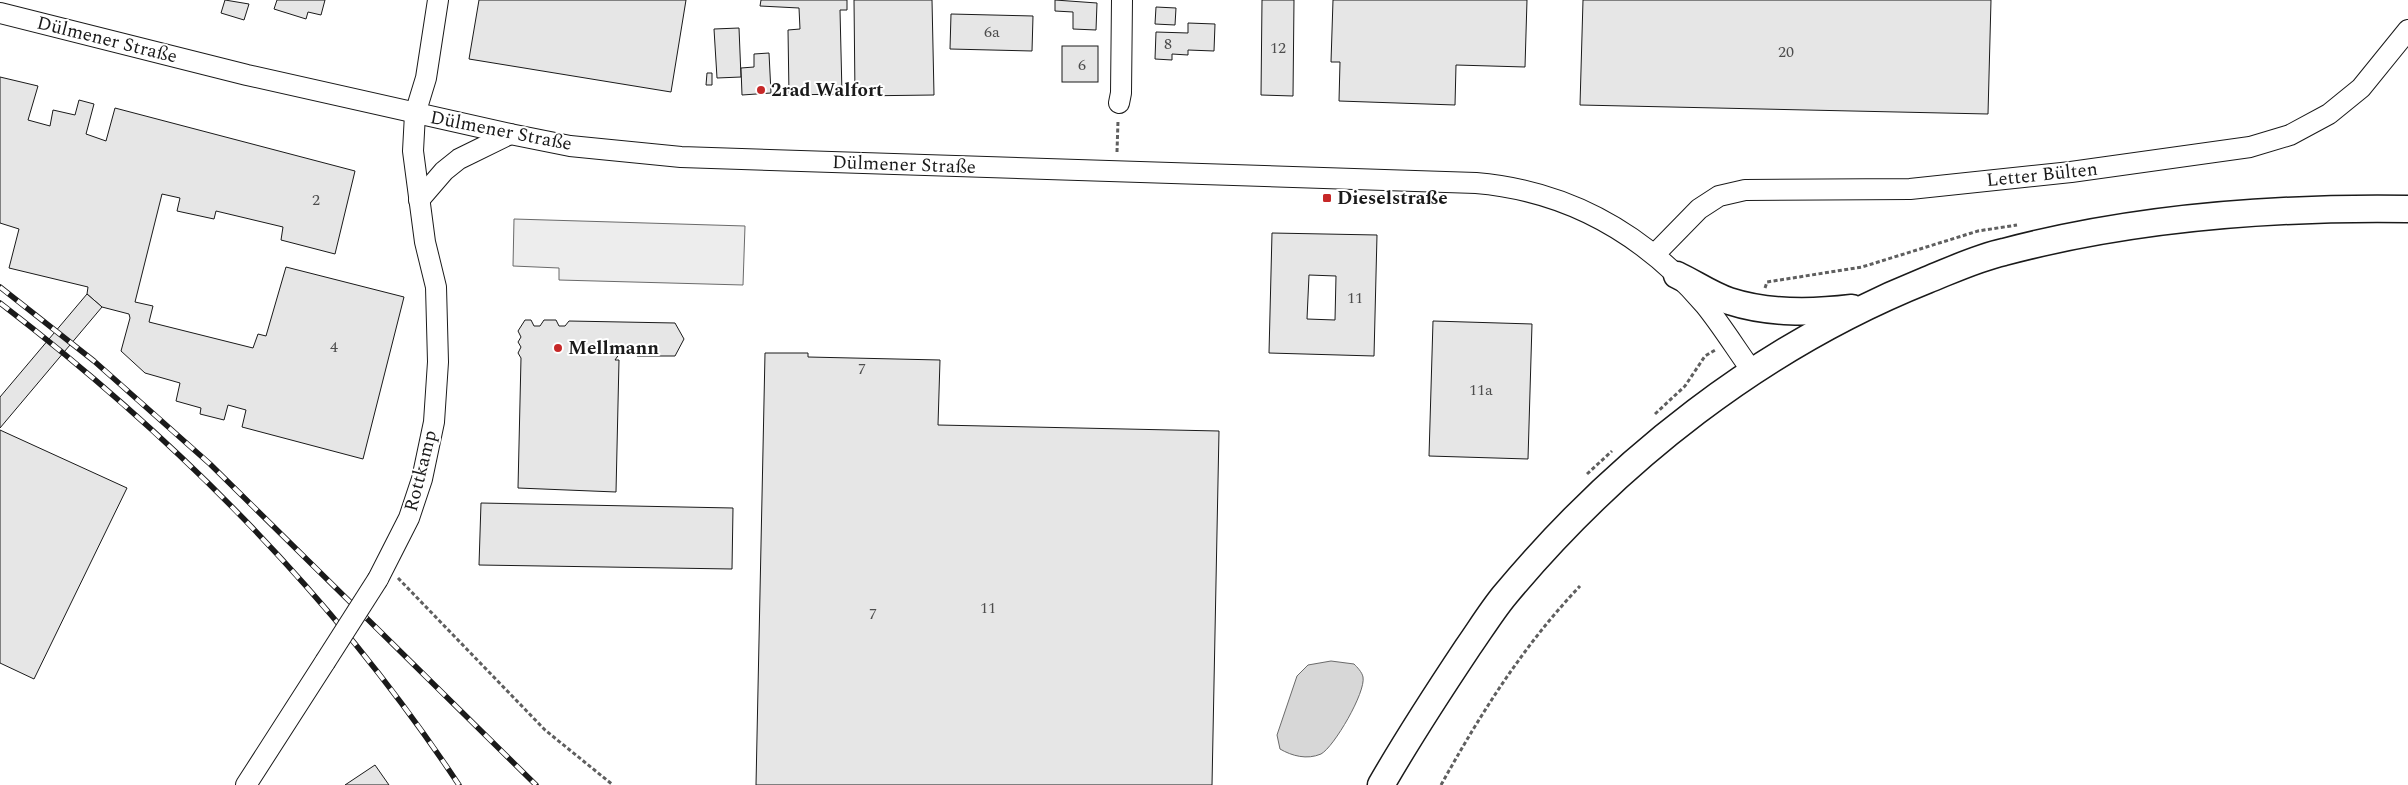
<svg xmlns="http://www.w3.org/2000/svg" width="2408" height="785" font-family="Spectral,serif">
	<style>
		.built { fill: #ededed; stroke: #6a6a6a }
		.water { fill: #d7d7d7; stroke: #6a6a6a }
		.building { fill: #e6e6e6; stroke: #1a1a1a; fill-rule: evenodd }
		.lines { fill: none; stroke-linecap: round; stroke-linejoin: round }
		.minor-casing { stroke: #1a1a1a; stroke-width: 22 }
		.major-casing { stroke: #1a1a1a; stroke-width: 29 }
		.path { stroke: #5f5f5f; stroke-width: 3; stroke-dasharray: 4 2.5; stroke-linecap: butt }
		.minor { stroke: #fff; stroke-width: 20 }
		.major { stroke: #fff; stroke-width: 26 }
		.rail-casing { stroke: #1a1a1a; stroke-width: 5.5 }
		.rail { stroke: #fff; stroke-width: 4; stroke-dasharray: 11; stroke-linecap: butt }
		.minor-bridge-casing { stroke: #1a1a1a; stroke-width: 22; stroke-linecap: butt }
		.minor-bridge { stroke: #fff; stroke-width: 20 }
		.poi-dot { fill: #c62828; stroke: #fff; stroke-width: 2 }
		.labels { text-anchor: middle; dominant-baseline: central; stroke-width: 4; stroke-linejoin: round; paint-order: stroke }
		.number-label { font-size: 16px; fill: #4d4d4d }
		.street-label { font-size: 19px; fill: #1a1a1a; stroke: #fff }
		.poi-label { font-size: 19px; font-weight: bold; fill: #1a1a1a; stroke: #fff; text-anchor: start }
	</style>
	<rect width="100%" height="100%" fill="#fff"/>
	<path class="built" d="M514 219 745 226 743 285 559 280V268L513 266Z"/>
	<path class="water" d="M1331 661 1354 664C1357 667 1362 672 1363 677 1366 692 1334 747 1321 754 1307 760 1292 756 1280 749L1277 735 1297 676 1308 665Z"/>
	<g class="building">
		<path d="M225 0 249 4 244 20 221 13Z"/>
		<path d="M277 0H325L321 15 308 12 306 19 274 9Z"/>
		<path d="M479 0H686L671 92 469 59Z"/>
		<path d="M761 0H847V10H840L842 94 789 95 788 30 800 29 799 8 760 6Z"/>
		<path d="M854 0H932L934 95 855 96Z"/>
		<path d="M1055 0 1097 3 1096 30 1073 29V12L1055 11Z"/>
		<path d="M1262 0H1294L1293 96 1261 95Z"/>
		<path d="M1333 0H1527L1525 67 1456 65 1455 105 1339 101 1340 62H1331Z"/>
		<path d="M1583 0H1991L1988 114 1580 105Z"/>
		<path d="M1156 7 1176 8 1175 25 1155 24Z"/>
		<path d="M951 14 1033 16 1032 51 950 49Z"/>
		<path d="M1188 23 1215 24 1214 51 1188 50V55L1172 54V60L1155 59 1156 32 1188 33Z"/>
		<path d="M739 28 741 77 717 78 714 29Z"/>
		<rect x="1062" y="46" width="36" height="36"/>
		<path d="M769 53 771 93 742 95 741 68 754 67V54Z"/>
		<path d="M707 73H712V85H706Z"/>
		<path d="M0 77 38 86 28 120 50 126 53 110 75 115 79 100 94 104 86 134 106 141 115 108 355 171 335 254 281 240 283 227 216 211 214 219 177 211 180 198 162 194 135 302 153 306 149 322 253 348 258 334 266 336 286 267 404 297 363 459 242 427 246 410 228 405 224 420 200 414 201 408 176 401 180 383 145 373 121 351 130 318 129 314 102 307 87 294 88 287 9 268 19 229 0 223Z"/>
		<path d="M1272 233 1377 235 1374 356 1269 353ZM1309 275 1336 276 1335 320 1307 319Z"/>
		<path d="M87 294 102 307 0 428V397Z"/>
		<path d="M525 320H531L534 326H540L544 320H556L559 326H565L569 321 675 323 684 339 675 356H637L634 350H622L615 360H619L616 492 518 488 521 358 518 353 521 347 518 342 521 337 518 331Z"/>
		<path d="M1433 321 1532 324 1528 459 1429 456Z"/>
		<path d="M765 353H808V357L940 360 938 425 1219 431 1212 785H756Z"/>
		<path d="M0 430 127 488 34 679 0 663Z"/>
		<path d="M481 503 733 508 732 569 479 565Z"/>
		<path d="M375 765 389 785H345Z"/>
	</g>
	<g class="lines">
		<g class="minor-casing">
			<g id="minor">
				<path d="M0 13 247 75 510 134 570 146 681 157 1476 183C1569 191 1645 235 1705 305 1722 326 1736 349 1752 371"/>
				<path d="M1119 103 1121 93 1122 0"/>
				<path d="M419 200 444 171 459 159 510 134"/>
				<path d="M1655 254 1699 209 1719 196 1745 190 1910 189 2071 172 2250 147 2290 135 2329 114 2361 88 2408 30"/>
				<path d="M378 579 409 518 422 479 434 422 438 362 436 287 425 242 413 151 415 114 426 78 438 0"/>
				<path d="M246 785 325 662"/>
			</g>
		</g>
		<g class="major-casing">
			<g id="major">
				<path d="M1677 275C1694 283 1711 295 1729 301 1769 314 1811 313 1852 308"/>
				<path d="M1381 785C1408 738 1438 692 1468 647 1480 630 1491 612 1504 596 1617 460 1762 346 1927 280 1952 270 1977 258 2004 252 2136 217 2272 207 2408 209"/>
			</g>
		</g>
		<g class="path">
			<path d="M1117 152 1118 121"/>
			<path d="M1765 288 1767 282 1862 267 1978 231 2017 225"/>
			<path d="M1655 414 1685 386 1705 356 1717 349"/>
			<path d="M1587 474 1612 451"/>
			<path d="M398 578 545 730 613 785"/>
			<path d="M1441 785C1481 713 1523 646 1580 586"/>
		</g>
		<use href="#minor" class="minor"/>
		<use href="#major" class="major"/>
		<g class="rail-casing">
			<g id="rail">
				<path d="M0 287 94 361 210 464 536 785"/>
				<path d="M0 303C176 438 336 599 459 785"/>
			</g>
		</g>
		<use href="#rail" class="rail"/>
		<g class="minor-bridge-casing">
			<path id="minor-bridge" d="M325 662 378 579"/>
		</g>
		<use href="#minor-bridge" class="minor-bridge"/>
	</g>
	<g class="poi-dot">
		<circle cx="761" cy="90" r="5"/>
		<rect x="1322" y="193" width="10" height="10" rx="2.5"/>
		<circle cx="558" cy="348" r="5"/>
	</g>
	<g class="labels">
		<g class="number-label">
			<text x="992" y="32">6a</text>
			<text x="1168" y="44">8</text>
			<text x="1278" y="48">12</text>
			<text x="1786" y="52">20</text>
			<text x="1082" y="65">6</text>
			<text x="316" y="200">2</text>
			<text x="1355" y="298">11</text>
			<text x="334" y="347">4</text>
			<text x="862" y="369">7</text>
			<text x="1481" y="390">11a</text>
			<text x="988" y="608">11</text>
			<text x="873" y="614">7</text>
		</g>
		<g class="street-label">
			<text transform="translate(107 40) rotate(14)">Dülmener Straße</text>
			<text transform="translate(501 131) rotate(11)">Dülmener Straße</text>
			<text transform="translate(904 165) rotate(2)">Dülmener Straße</text>
			<text transform="translate(2042 175) rotate(-6)">Letter Bülten</text>
			<text transform="translate(421 471) rotate(-76)">Rottkamp</text>
		</g>
		<g class="poi-label">
			<text x="771" y="90">2rad Walfort</text>
			<text x="1337" y="198">Dieselstraße</text>
			<text x="568" y="348">Mellmann</text>
		</g>
	</g>
</svg>
